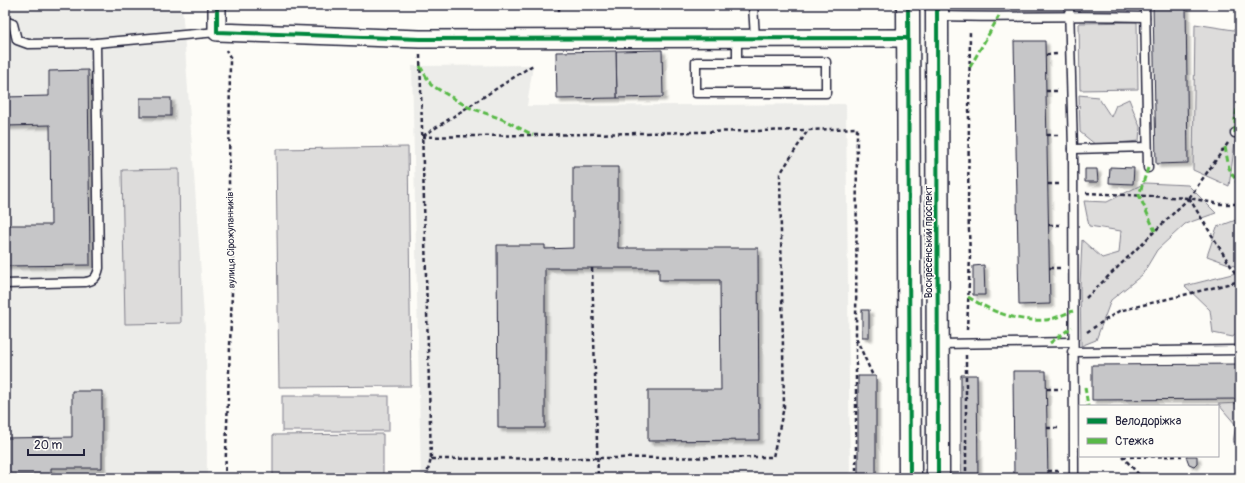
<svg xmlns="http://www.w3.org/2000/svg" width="1245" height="483" font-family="Pangolin,sans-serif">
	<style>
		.built { fill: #ecece9 }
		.green { fill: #dddcdb; stroke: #807f8b }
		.building { fill: #c6c6c8; stroke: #22223b; filter: url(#shadow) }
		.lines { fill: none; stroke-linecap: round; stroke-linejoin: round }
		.service-casing { stroke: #22223b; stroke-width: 11 }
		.minor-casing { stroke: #22223b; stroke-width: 20 }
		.primary-casing { stroke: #22223b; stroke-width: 25 }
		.path { stroke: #22223b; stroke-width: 2.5; stroke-dasharray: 4 3; stroke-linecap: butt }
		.service { stroke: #fdfcf7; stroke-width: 8 }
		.minor { stroke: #fdfcf7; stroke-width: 17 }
		.primary { stroke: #fdfcf7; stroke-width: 22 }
		.quiet { stroke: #58b947; stroke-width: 3; stroke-dasharray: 6 3; stroke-linecap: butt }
		.cycleway-casing { stroke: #fdfcf7; stroke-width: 6 }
		.cycleway { stroke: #00873e; stroke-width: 4 }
		.labels { text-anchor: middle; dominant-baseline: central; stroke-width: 3.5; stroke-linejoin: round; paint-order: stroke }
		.street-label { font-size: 10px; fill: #22223b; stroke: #fdfcf7 }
	</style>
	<defs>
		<filter id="shadow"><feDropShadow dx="3.5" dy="3.5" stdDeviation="1" flood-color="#0004"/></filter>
	</defs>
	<rect width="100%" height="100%" fill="#fdfcf7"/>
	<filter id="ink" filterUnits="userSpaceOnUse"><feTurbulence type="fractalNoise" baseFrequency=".025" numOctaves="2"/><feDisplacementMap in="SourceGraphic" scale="8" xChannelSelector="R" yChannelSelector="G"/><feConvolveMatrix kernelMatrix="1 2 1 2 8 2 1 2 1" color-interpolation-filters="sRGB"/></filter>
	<g filter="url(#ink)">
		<g class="built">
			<path d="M5 5H182L206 344 207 478H5Z"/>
			<path d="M533 65 527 106 846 104 850 478H421L412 66Z"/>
		</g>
		<g class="green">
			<path d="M1137 22 1138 89 1080 90 1079 23Z"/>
			<path d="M1195 24 1240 31V127L1235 142 1229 186 1193 170Z"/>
			<path d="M1079 95 1098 97 1111 117 1116 105 1129 99 1140 127 1139 141 1096 145 1080 132Z"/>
			<path d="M408 147 411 386 279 387 276 149Z"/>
			<path d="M179 169 181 323 125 324 122 170Z"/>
			<path d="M1145 183 1188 185 1216 213 1185 224 1157 250 1142 275 1111 300 1096 340 1081 346 1080 286 1082 240 1102 258 1119 253 1121 231 1089 226 1084 201 1107 202Z"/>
			<path d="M1236 220 1240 222V268L1207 256 1217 227Z"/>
			<path d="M1240 272V328L1233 337 1213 333 1210 310 1185 286Z"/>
			<rect x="282" y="396" width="107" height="35"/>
			<path d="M1240 403V442H1233L1236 425 1218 404Z"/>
			<path d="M383 434V478H273V435Z"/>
		</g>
		<g class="building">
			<path d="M1153 5H1186L1188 163 1156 164Z"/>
			<path d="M1014 41H1045L1050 304 1019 305Z"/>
			<path d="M662 50 663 97 617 98 616 51Z"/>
			<path d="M616 51 617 98 557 99 556 52Z"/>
			<path d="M88 70 90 265 5 266V225H51L50 125 5 126V97L49 96V71Z"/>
			<rect x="140" y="98" width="31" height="18"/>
			<rect x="1237" y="141" width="3" height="35"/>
			<path d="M573 167H618V248H758L759 440 648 441V390H721L720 280H659V268H545V428H498L497 245H545V249L573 248Z"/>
			<path d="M1110 167 1134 168 1133 184 1109 183Z"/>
			<path d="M1085 169H1097L1098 182H1085Z"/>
			<path d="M984 265 985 295H973V266Z"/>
			<rect x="862" y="310" width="7" height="27"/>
			<path d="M1240 364V399L1092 400V365Z"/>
			<path d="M1013 371H1046L1048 478H1014Z"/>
			<path d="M961 375H977L978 478H961Z"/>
			<rect x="858" y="376" width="18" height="102"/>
			<path d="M72 391H102V468H51V475H5V438L72 437Z"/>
			<path d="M1186 456H1197V463L1194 466 1189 464Z"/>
		</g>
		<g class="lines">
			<g class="service-casing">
				<g id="service">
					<path d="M753 5 755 38"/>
					<path d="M1069 5 1073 149 1074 478"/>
					<path d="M1145 5 1148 168"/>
					<path d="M938 16C1007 18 1076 15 1145 17"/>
					<path d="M5 21 13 24 17 40 28 44 96 43 217 32"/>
					<path d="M737 38V62"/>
					<rect x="696" y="62" width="130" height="31"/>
					<path d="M1235 133H1240"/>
					<path d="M1073 149 1147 147"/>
					<path d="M5 284 85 282C94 281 97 277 99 268L96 43"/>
					<path d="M939 344 1072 342"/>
					<path d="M1072 352 1240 350"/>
				</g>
			</g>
			<g class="minor-casing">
				<path id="minor" d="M217 5V32L420 39 908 38"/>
			</g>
			<g class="primary-casing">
				<g id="primary">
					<path d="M908 5 910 478"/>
					<path d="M937 5 938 478"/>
				</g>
			</g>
			<g class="path">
				<path d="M559 11V5"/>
				<path d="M420 55 431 459 426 478"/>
				<path d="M1046 55 1057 54"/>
				<path d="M1046 91H1058"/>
				<path d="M1047 135H1060"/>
				<path d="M423 136 533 65"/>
				<path d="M422 137 807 130"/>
				<path d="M1228 143 1189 198 1220 204H1240"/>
				<path d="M1048 184H1061"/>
				<path d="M1086 193 1189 198"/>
				<path d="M1189 198 1240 281"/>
				<path d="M1049 225H1060"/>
				<path d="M592 268 598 478"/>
				<path d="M1049 268H1061"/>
				<path d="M1086 298 1189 198"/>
				<path d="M967 330 970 256 968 205 970 30"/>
				<path d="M1087 332 1119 311 1240 281"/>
				<path d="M856 341V478"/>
				<path d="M1047 389H1062"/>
				<path d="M1047 428H1061"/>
				<path d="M1122 456 1142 478"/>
				<path d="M1123 457 1182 456"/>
				<path d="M431 459 773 457 784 407 780 174 808 130 857 128 856 338 873 376"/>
				<path d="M1048 471H1062"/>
				<path d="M225 478 233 266 229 182 230 57 226 50"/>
				<path d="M966 478V355"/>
			</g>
			<use href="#service" class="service"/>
			<use href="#minor" class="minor"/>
			<use href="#primary" class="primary"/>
			<g class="quiet">
				<path d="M420 66 431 85 468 107 502 119 533 135"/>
				<path d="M970 67 999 16"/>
				<path d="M1235 133V119L1240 96"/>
				<path d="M1225 147 1229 168 1240 188"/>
				<path d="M1148 168 1139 195 1155 231"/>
				<path d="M968 297C992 312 1017 322 1046 320 1055 319 1064 314 1073 311"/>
				<path d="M1050 343 1072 327"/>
				<path d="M1085 387 1088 406"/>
			</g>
			<g class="cycleway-casing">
				<g id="cycleway">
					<path d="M217 5V32L420 39 908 38"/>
					<path d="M908 5 910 478"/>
					<path d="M937 5 938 478"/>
				</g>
			</g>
			<use href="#cycleway" class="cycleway"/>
		</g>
	</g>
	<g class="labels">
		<g class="street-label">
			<text transform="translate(231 240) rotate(-91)">вулиця Сірожупанників</text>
			<text transform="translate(929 242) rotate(-90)">Воскресенський проспект</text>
		</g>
	</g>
	<rect width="1245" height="483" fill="none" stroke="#fdfcf7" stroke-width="20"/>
	<rect x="10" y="10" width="1225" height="463" fill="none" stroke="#22223b" stroke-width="1.5" filter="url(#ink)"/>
	<rect x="1079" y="405" width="140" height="52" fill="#fdfcf7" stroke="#a5a5ac"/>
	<rect x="1087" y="418" width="20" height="6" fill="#00873e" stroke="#a5a5ac"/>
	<text x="1115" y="425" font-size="12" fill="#22223b">Велодоріжка</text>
	<rect x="1087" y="438" width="20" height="6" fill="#58b947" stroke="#a5a5ac"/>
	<text x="1115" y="445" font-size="12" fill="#22223b">Стежка</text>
	<path d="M28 449v6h56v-6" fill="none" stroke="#22223b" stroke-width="2"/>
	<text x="34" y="449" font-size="12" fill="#22223b" stroke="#fdfcf7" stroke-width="3" paint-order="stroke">20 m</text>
</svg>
